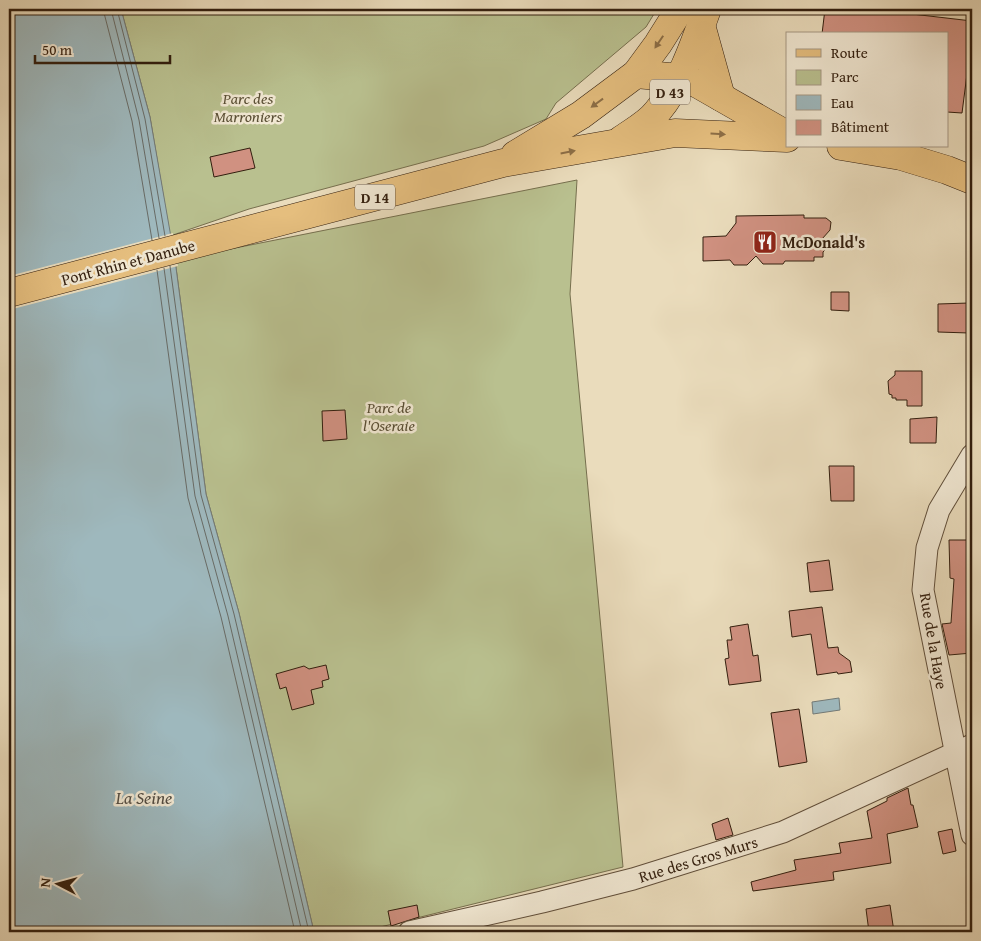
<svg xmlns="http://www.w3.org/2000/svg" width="981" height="941" font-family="'Gentium Book Plus',serif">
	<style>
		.green { fill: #b9c08f; stroke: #766f4e }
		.water { fill: #9eb8bd; stroke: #737a77 }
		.pier { fill: #eadcbc }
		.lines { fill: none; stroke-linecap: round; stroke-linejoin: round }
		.shore { stroke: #686b66; stroke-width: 1 }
		.building { fill: #d09181; stroke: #321e0e }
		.minor-casing { stroke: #604e3a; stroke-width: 23 }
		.primary-casing { stroke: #321e0e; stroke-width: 29 }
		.minor { stroke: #f1e8d3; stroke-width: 21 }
		.primary { stroke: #e5be7e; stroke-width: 28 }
		.oneway { fill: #8c6e46 }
		.labels { text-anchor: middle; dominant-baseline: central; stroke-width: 5; stroke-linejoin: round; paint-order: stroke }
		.shield { fill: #f1e8d3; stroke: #6b5b49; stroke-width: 1 }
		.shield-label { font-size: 15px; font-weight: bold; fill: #321e0e }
		.park-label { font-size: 16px; font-style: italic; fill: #5a4f35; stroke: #f1e8d3 }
		.poi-label { font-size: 16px; font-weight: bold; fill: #321e0e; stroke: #f1e8d3; text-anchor: start }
		.street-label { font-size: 16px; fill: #321e0e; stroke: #f1e8d3 }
		.water-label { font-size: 18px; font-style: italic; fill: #524c43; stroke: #f1e8d3 }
	</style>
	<rect width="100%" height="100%" fill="#eadcbc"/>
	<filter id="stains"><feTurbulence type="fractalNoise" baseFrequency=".004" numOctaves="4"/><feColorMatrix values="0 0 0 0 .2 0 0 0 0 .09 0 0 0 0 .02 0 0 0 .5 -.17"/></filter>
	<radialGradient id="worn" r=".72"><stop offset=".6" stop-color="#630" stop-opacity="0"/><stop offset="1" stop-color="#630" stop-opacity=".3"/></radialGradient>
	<g class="green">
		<path d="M121 9H657L646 27 556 103 546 119 484 146 249 209 170 236 150 117Z"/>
		<path d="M577 180 570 294 623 867 360 932H314L239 613 206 494 175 260Z"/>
	</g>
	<g class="water">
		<path d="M9 9H121L150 117 175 260 206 494 239 613 314 932H9Z"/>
		<path d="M839 698 840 710 813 714 812 702Z"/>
	</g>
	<path class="pier" d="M173 233 178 266 9 310V276Z"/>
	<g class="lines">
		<g class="shore">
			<path d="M103 9 132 121 152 240"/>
			<path d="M111 9 139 120 159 238"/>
			<path d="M117 9 145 119 165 236"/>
			<path d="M170 266 201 495 234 614 309 932"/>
			<path d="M164 268 195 496 228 616 302 932"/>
			<path d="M157 270 188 498 221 617 295 932"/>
		</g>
	</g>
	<g class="building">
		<path d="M825 9H869L972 21V35L962 113 947 112V34H822Z"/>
		<path d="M250 148 255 168 214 177 210 157Z"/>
		<path d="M804 215V218H826L831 222 830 230 822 239 829 246 823 252V257H814V261H785L783 264H763L756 256 747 265H734L730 260 703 261V237L726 236 736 223V216Z"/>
		<path d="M831 292H849V311L831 310Z"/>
		<path d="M969 303V333L938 332V304Z"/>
		<path d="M895 371H922V406H907V400H896V398H892V395L889 394 888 381 895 375Z"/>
		<path d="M345 410 347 439 323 441 322 411Z"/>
		<path d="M937 417 936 443H910V419Z"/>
		<path d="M829 466H854V501H831Z"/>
		<path d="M949 540H972V653L949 655 942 624 951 623 954 579 950 578Z"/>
		<path d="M829 560 833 590 810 592 807 563Z"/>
		<path d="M822 607 828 648 838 647 839 653 850 661 852 672 838 674 837 672 817 675 811 634 792 637 789 611Z"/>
		<path d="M748 624 753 656 758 655 761 681 729 685 725 659 729 658 727 640H732L730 627Z"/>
		<path d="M326 665 329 679 322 681 323 687 311 690 314 704 292 710 286 687 280 689 276 674 304 666 309 669Z"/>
		<path d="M799 709 807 762 779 767 771 713Z"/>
		<path d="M908 788 911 805H913L918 827 887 834 891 863 833 872 834 880 753 891 751 882 796 870 794 860 841 853 839 843 872 838 867 811 887 801V798Z"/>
		<path d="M728 818 733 835 716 840 712 824Z"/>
		<path d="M952 829 956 851 943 854 938 832Z"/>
		<path d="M417 905 419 917 391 926 388 911Z"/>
		<path d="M890 905 894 932H869L866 909Z"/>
	</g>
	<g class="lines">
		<g class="minor-casing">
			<g id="minor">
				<path d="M972 455 939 510 927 548 923 590 972 835"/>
				<path d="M409 932 542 902 633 879 783 832 972 745"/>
			</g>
		</g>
		<g class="primary-casing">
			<g id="primary">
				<path d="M701 25 721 97"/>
				<path d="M636 74 680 78 698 84 787 135"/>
				<path d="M621 140C632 132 648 124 657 112 682 82 694 45 707 9"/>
				<path d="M841 146 901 156 947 170 972 180"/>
				<path d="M515 155 581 115 636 74 658 44 680 9"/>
				<path d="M9 293 503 163 675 133 787 138"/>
			</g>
		</g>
		<use href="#minor" class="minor"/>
		<use href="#primary" class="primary"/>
	</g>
	<defs><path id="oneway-solid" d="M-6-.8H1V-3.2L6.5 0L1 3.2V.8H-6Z" transform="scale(1.25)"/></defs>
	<g class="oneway">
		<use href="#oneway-solid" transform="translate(659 42) rotate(124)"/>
		<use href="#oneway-solid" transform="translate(597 103) rotate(144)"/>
		<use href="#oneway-solid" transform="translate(718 134) rotate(3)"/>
		<use href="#oneway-solid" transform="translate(568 152) rotate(-11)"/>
	</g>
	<defs>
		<g id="restaurant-square" transform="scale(1.25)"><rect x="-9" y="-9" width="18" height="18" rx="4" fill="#8f2418" stroke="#f1e8d3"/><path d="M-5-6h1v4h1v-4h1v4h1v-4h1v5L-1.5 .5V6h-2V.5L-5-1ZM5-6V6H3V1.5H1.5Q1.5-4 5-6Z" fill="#fff"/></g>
	</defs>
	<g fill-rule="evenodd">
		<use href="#restaurant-square" x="765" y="242"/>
	</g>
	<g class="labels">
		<g class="shield">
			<rect x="650" y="79.5" width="40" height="25" rx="4"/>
			<rect x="355" y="184.5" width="40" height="25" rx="4"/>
		</g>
		<g class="shield-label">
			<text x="670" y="92">D 43</text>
			<text x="375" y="197">D 14</text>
		</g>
		<g class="park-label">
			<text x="248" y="98">Parc des<tspan x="248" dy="18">Marroniers</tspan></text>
			<text x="389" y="407">Parc de<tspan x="389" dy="18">l'Oseraie</tspan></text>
		</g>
		<g class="poi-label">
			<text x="782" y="242">McDonald's</text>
		</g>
		<g class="street-label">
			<text transform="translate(128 262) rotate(-15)">Pont Rhin et Danube</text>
			<text transform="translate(934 641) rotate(80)">Rue de la Haye</text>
			<text transform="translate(698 859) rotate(-17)">Rue des Gros Murs</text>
		</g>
		<g class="water-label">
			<text x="144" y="797">La Seine</text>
		</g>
	</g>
	<rect width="981" height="941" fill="none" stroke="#eadcbc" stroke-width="30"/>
	<rect x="10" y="10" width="961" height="921" fill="none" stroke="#321e0e" stroke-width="2.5"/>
	<rect x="15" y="15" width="951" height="911" fill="none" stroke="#321e0e"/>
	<rect x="786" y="32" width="162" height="115" fill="#f1e8d3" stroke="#a59784"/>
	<rect x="796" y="49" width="25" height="8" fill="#e5be7e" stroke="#a59784"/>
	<text x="831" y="58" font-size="15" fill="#321e0e">Route</text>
	<rect x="796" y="70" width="25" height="15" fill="#b9c08f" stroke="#a59784"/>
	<text x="831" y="82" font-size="15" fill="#321e0e">Parc</text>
	<rect x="796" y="95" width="25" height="15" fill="#9eb8bd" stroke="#a59784"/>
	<text x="831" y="108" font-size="15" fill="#321e0e">Eau</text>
	<rect x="796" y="120" width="25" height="15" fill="#d09181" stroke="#a59784"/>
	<text x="831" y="132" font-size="15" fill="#321e0e">Bâtiment</text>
	<g transform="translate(58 884) rotate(276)" stroke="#f1e8d3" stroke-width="4" paint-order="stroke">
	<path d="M0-4L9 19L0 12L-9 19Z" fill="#321e0e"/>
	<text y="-8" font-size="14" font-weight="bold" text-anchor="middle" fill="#321e0e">N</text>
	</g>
	<path d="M35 55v8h135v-8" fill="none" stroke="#321e0e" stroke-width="2.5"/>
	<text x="42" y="55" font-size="15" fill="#321e0e" stroke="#f1e8d3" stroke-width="4" paint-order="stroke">50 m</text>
	<rect width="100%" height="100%" filter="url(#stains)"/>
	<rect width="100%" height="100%" fill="url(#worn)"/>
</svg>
